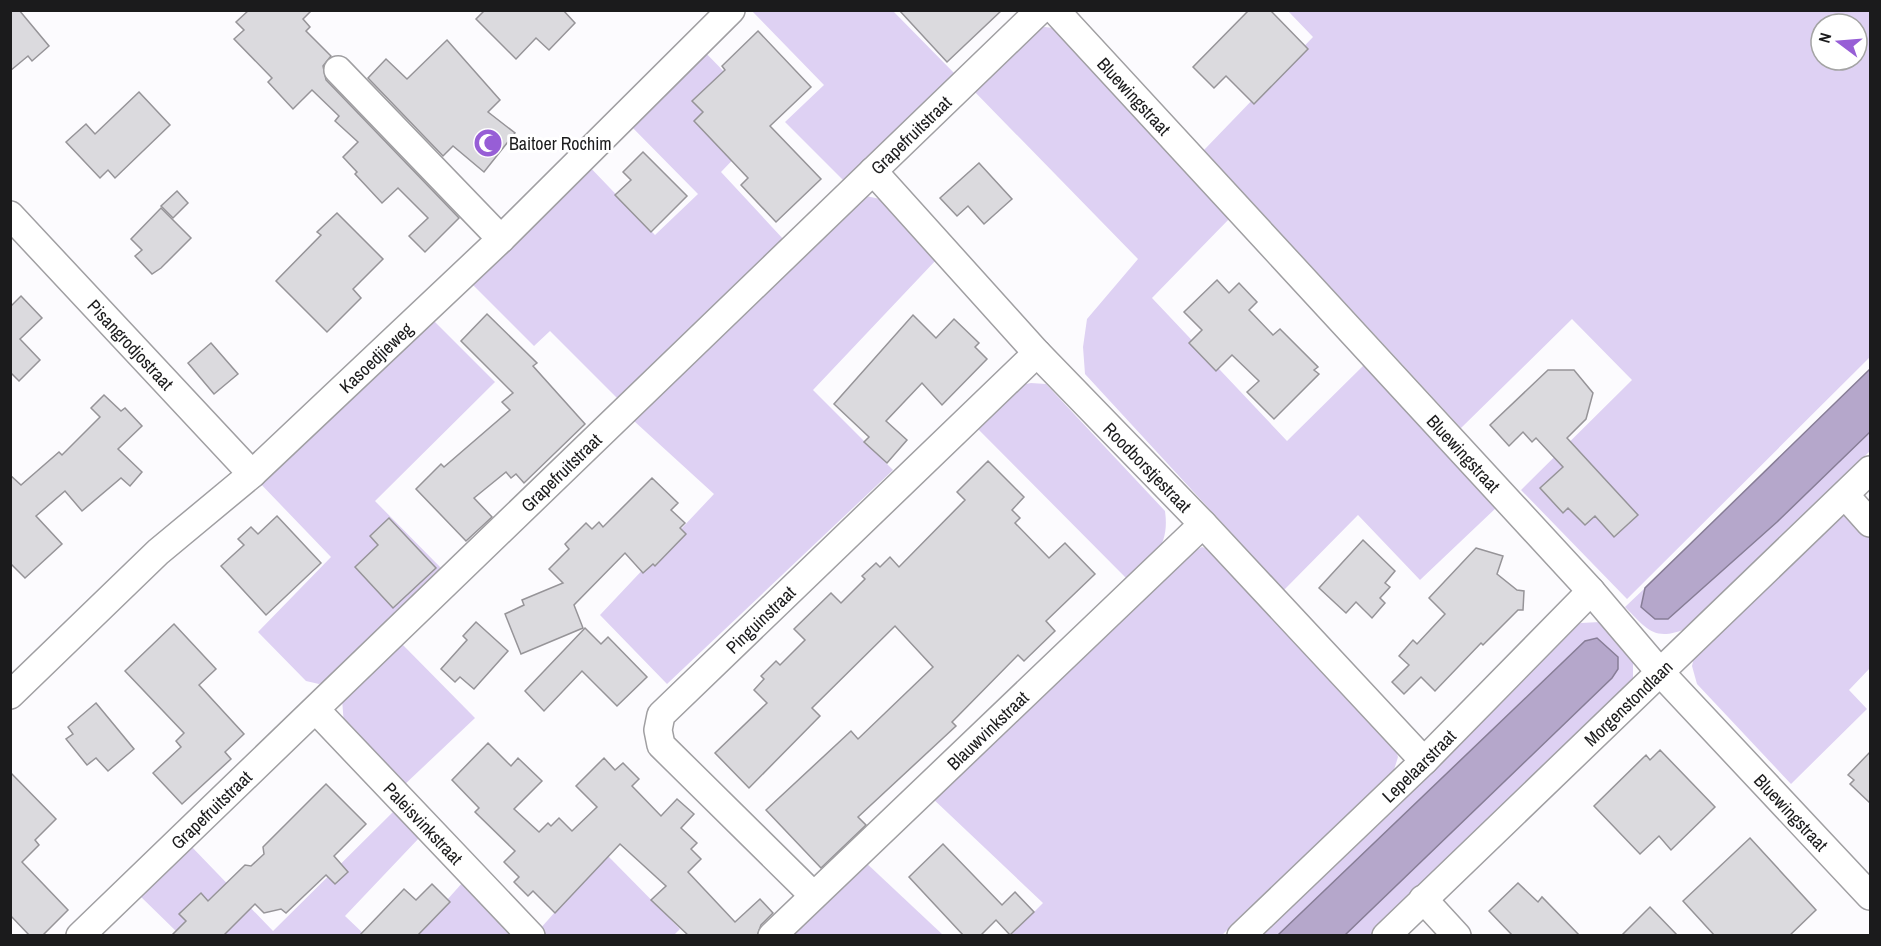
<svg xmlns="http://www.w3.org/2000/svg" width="1881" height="946" font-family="'Archivo Narrow',sans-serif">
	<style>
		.green { fill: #ded1f3; fill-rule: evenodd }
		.water { fill: #b5a7cb; stroke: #877d96; stroke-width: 1.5 }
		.building { fill: #dbdade; stroke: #969498; stroke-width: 1.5 }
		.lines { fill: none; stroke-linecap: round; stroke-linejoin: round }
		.minor-casing { stroke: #a09fa2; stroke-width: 30 }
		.minor { stroke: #fff; stroke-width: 27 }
		.labels { text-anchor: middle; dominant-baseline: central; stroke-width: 6; stroke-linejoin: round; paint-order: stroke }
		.street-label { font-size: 18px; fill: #1b1b1c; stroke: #fff }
		.poi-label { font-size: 18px; fill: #1b1b1c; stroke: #fff; text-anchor: start }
	</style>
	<rect width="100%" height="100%" fill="#fcfbfe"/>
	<g class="green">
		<path d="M752 11H893L956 75 846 183 785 122 824 85Z"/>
		<path d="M1288 11H1870V357L1627 599 1521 490 1632 380 1572 319 1461 428 1204 150 1313 37ZM1821 24H1857V60H1821Z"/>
		<path d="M1045 27 1060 29 1231 217 1152 298 1287 441 1364 365 1497 507 1420 580 1358 515 1284 590 1085 374 1083 347 1087 319 1138 259 971 88 1030 29Z"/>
		<path d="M699 46 771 120 721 172 785 241 619 400 550 331 534 346 466 278 585 162 655 235 698 194 625 120Z"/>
		<path d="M866 196 885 200 937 259 813 390 893 470 667 684 600 615 714 494 634 421 849 206Z"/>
		<path d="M428 315 495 382 375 501 441 568 329 680 319 684 306 681 258 632 331 557 256 479Z"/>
		<path d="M1031 383 1046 384 1165 511C1170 547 1153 557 1130 582L975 426 1016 386Z"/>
		<path d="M1870 432V451L1688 628C1654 642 1648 630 1625 607L1645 588 1641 607 1668 619 1777 522Z"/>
		<path d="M1838 515 1857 517 1870 532V668L1849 690 1867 709 1791 784 1697 684 1692 666 1695 653Z"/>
		<path d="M1202 547 1215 551 1393 741 1398 757 1393 773 1222 935H1011L1043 903 930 796 1184 557Z"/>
		<path d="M1600 622 1633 655V678L1627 687 1372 935H1345L1612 678 1585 641 1278 935 1252 936 1570 628 1581 623Z"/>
		<path d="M398 640 475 718 403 786 344 725 342 699Z"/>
		<path d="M394 811 420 837 345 916 365 935H180L138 894 189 844 273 931Z"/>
		<path d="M606 854 680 929 673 936H547L540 929Z"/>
		<path d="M863 860 943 935 788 936Z"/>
		<path d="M463 882 511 934 415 936Z"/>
	</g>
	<g class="water">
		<path d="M1870 369V432L1777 522 1668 619H1655L1641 607 1645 588Z"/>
		<path d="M1597 638 1618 657V669L1612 678 1345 935H1278L1585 641Z"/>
	</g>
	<g class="building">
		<path d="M10 10H19L49 46 32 61 28 56 10 71Z"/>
		<path d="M249 10H312L303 19 310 27 306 31 331 56 323 66 326 80 459 218 425 252 409 236 428 218 398 188 382 203 355 174 357 172 343 157 358 142 335 121 339 116 312 90 293 109 268 82 272 78 234 39 244 30 236 22Z"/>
		<path d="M485 10H563L575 23 549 50 536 38 516 59 476 19Z"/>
		<path d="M899 10H1002L947 62Z"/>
		<path d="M1249 10H1270L1308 49 1254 104 1226 76 1214 88 1193 67Z"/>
		<path d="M758 31 811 87 770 126 821 179 776 222 741 185 748 178 694 121 703 112 692 101 725 70 722 66Z"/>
		<path d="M447 40 500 100 488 112 515 133 484 172 453 146 443 156 368 78 386 59 407 79Z"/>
		<path d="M139 92 170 125 115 178 108 170 100 178 66 142 86 124 95 134Z"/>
		<path d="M643 152 687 196 651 232 615 195 631 180 623 172Z"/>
		<path d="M979 163 1012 199 984 224 968 206 957 216 940 198Z"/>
		<path d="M177 191 188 203 173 218 161 206Z"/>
		<path d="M161 208 191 238 161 268 152 274 135 256 142 250 131 239Z"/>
		<path d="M337 213 383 259 353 289 361 298 327 332 276 281 321 235 317 232Z"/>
		<path d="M1217 280 1229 293 1239 283 1257 302 1249 310 1273 335 1280 329 1318 367 1314 370 1319 374 1274 419 1247 392 1259 381 1232 355 1216 371 1189 343 1202 330 1184 312Z"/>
		<path d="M21 296 42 318 20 339 40 360 19 381 10 372V307Z"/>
		<path d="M487 314 537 363 533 366 585 424 524 483 516 474 511 478 506 472 474 498 492 517 466 541 416 489 441 464 444 467 510 410 502 402 513 393 461 341Z"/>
		<path d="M913 315 936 338 954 319 979 343 975 347 987 359 942 405 922 383 886 421 907 440 887 463 864 442 869 437 834 404Z"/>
		<path d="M211 343 238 374 214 394 188 363Z"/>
		<path d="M1548 370H1574L1593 393 1586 419 1567 438 1638 515 1614 537 1595 516 1585 525 1568 508 1563 513 1540 488 1563 467 1536 438 1532 442 1523 432 1509 446 1490 425Z"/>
		<path d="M104 395 121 411 125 408 142 426 118 449 142 472 130 486 121 478 82 511 65 491 36 516 62 544 25 578 10 563V475L21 485 59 452 62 455 100 417 91 408Z"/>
		<path d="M988 461 1024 497 1012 510 1020 518 1015 523 1049 558 1065 543 1095 574 1046 621 1055 631 1024 661 1018 655 952 722 956 726 858 817 866 825 821 868 766 810 851 731 858 739 933 667 895 626 812 708 820 716 749 788 715 753 767 703 754 690 764 679 761 676 776 661 780 665 805 640 794 629 831 593 841 603 865 579 862 576 876 563 880 567 890 557 899 567 965 500 957 492Z"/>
		<path d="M652 478 678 503 671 510 685 523 680 528 686 534 655 566 653 564 643 573 625 553 574 605 583 628 521 654 505 614 524 605 522 600 563 583 549 569 569 549 565 544 586 523 592 529 599 522 603 527Z"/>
		<path d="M277 516 321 563 266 615 221 566 244 545 238 539 251 527 258 534Z"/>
		<path d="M389 518 436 568 393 608 355 567 378 545 370 536Z"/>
		<path d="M1363 540 1395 571 1385 583 1390 587 1380 598 1385 603 1372 618 1356 602 1346 613 1319 588Z"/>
		<path d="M1476 548 1503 556 1497 574 1517 590 1524 591 1523 610H1518L1483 645 1481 643 1435 691 1421 677 1404 694 1392 682 1409 665 1399 656 1413 640 1417 644 1445 614 1429 598Z"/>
		<path d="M476 622 508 651 474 689 460 677 455 682 441 669 467 640 463 636Z"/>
		<path d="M174 624 216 669 199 685 244 734 225 752 231 759 182 804 153 773 181 747 176 741 184 733 125 671Z"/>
		<path d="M585 628 601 644 608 637 647 677 617 706 582 671 544 711 525 691Z"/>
		<path d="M96 703 134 749 108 771 96 758 87 765 66 739 73 734 68 727Z"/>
		<path d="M488 743 511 766 518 758 542 781 514 809 539 832 548 823 551 826 559 818 572 831 597 807 576 786 604 758 615 770 623 763 639 779 632 786 661 816 677 799 694 814 681 828 697 843 691 849 701 859 688 872 735 922 760 899 773 913 761 925 757 936H689L651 900 666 886 620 844 555 913 533 891 528 896 514 882 519 877 504 862 515 851 475 812 479 808 452 780Z"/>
		<path d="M1660 750 1715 807 1671 850 1659 836 1640 854 1594 806 1646 755 1650 760Z"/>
		<path d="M1870 752V803L1850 784 1854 780 1848 775Z"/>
		<path d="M10 772 56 819 35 840 39 845 22 862 68 910 42 936H30L10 915Z"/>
		<path d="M326 784 366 824 334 856 348 872 335 884 326 875 286 913 281 909 264 913 255 904 223 936H171L186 921 179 914 201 893 208 901 245 865 251 866 264 854 263 847Z"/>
		<path d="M1750 838 1816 910 1789 936H1715L1683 901Z"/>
		<path d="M943 844 1002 905 1015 892 1034 912 1010 935 996 920 980 936H964L909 877Z"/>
		<path d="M1518 883 1538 902 1542 897 1580 936H1513L1489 911Z"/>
		<path d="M432 884 450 902 417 936H359L404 889 416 900Z"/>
		<path d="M1650 907 1678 936H1621Z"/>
	</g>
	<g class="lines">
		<g class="minor-casing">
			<g id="minor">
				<path id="s1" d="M1055 10 1591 591 1659 671 1870 896"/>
				<path d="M338 70 501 239"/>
				<path id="s2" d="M873 171 1037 353 1203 524 1424 761"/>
				<path id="s3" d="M10 215 252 474"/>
				<path d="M1845 495 1870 523"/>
				<path id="s4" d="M10 695 158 552 252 474 501 239 731 10"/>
				<path id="s5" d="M316 710 531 936"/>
				<path id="s6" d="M813 895 661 745 658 730 661 715 1037 353"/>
				<path d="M1423 899 1457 936"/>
				<path id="s7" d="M80 936 1040 10"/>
				<path id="s8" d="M772 936 1203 524"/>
				<path id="s9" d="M1241 936 1424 761 1591 591"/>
				<path id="s10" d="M1386 936 1870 470"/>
			</g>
		</g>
		<use href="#minor" class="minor"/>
	</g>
	<defs>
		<g id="mosque-disc" transform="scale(1.5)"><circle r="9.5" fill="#975ed6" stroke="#fff"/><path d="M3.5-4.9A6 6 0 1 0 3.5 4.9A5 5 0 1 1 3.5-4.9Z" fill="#fff"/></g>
	</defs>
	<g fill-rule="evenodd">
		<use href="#mosque-disc" x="488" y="143"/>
	</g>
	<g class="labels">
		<g class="street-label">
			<text stroke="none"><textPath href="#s1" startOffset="117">Bluewingstraat</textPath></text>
			<text stroke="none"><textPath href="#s7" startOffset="1154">Grapefruitstraat</textPath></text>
			<text stroke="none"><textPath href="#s3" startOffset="177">Pisangrodjostraat</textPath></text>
			<text stroke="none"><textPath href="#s4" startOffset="498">Kasoedjieweg</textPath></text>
			<text stroke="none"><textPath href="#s1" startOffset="603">Bluewingstraat</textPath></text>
			<text stroke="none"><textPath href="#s2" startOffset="404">Roodborstjestraat</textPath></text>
			<text stroke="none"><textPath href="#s7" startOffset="668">Grapefruitstraat</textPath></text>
			<text stroke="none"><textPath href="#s6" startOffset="382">Pinguinstraat</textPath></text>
			<text stroke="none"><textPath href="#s10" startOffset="336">Morgenstondlaan</textPath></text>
			<text stroke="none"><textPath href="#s8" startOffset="298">Blauwvinkstraat</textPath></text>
			<text stroke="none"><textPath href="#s9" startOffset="246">Lepelaarstraat</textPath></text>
			<text stroke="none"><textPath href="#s7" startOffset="182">Grapefruitstraat</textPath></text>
			<text stroke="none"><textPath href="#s1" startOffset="1089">Bluewingstraat</textPath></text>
			<text stroke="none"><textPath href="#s5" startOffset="156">Paleisvinkstraat</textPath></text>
		</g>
		<g class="poi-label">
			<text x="509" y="143">Baitoer Rochim</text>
		</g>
	</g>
	<rect width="1881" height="946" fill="none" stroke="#1b1b1c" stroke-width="24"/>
	<g transform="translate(1839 42) rotate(286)"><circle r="28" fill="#ffffff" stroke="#a4a4a4" stroke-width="1.5"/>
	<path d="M0-4.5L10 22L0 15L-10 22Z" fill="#975ed6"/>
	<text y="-9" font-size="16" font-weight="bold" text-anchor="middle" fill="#1b1b1c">N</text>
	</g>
</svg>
